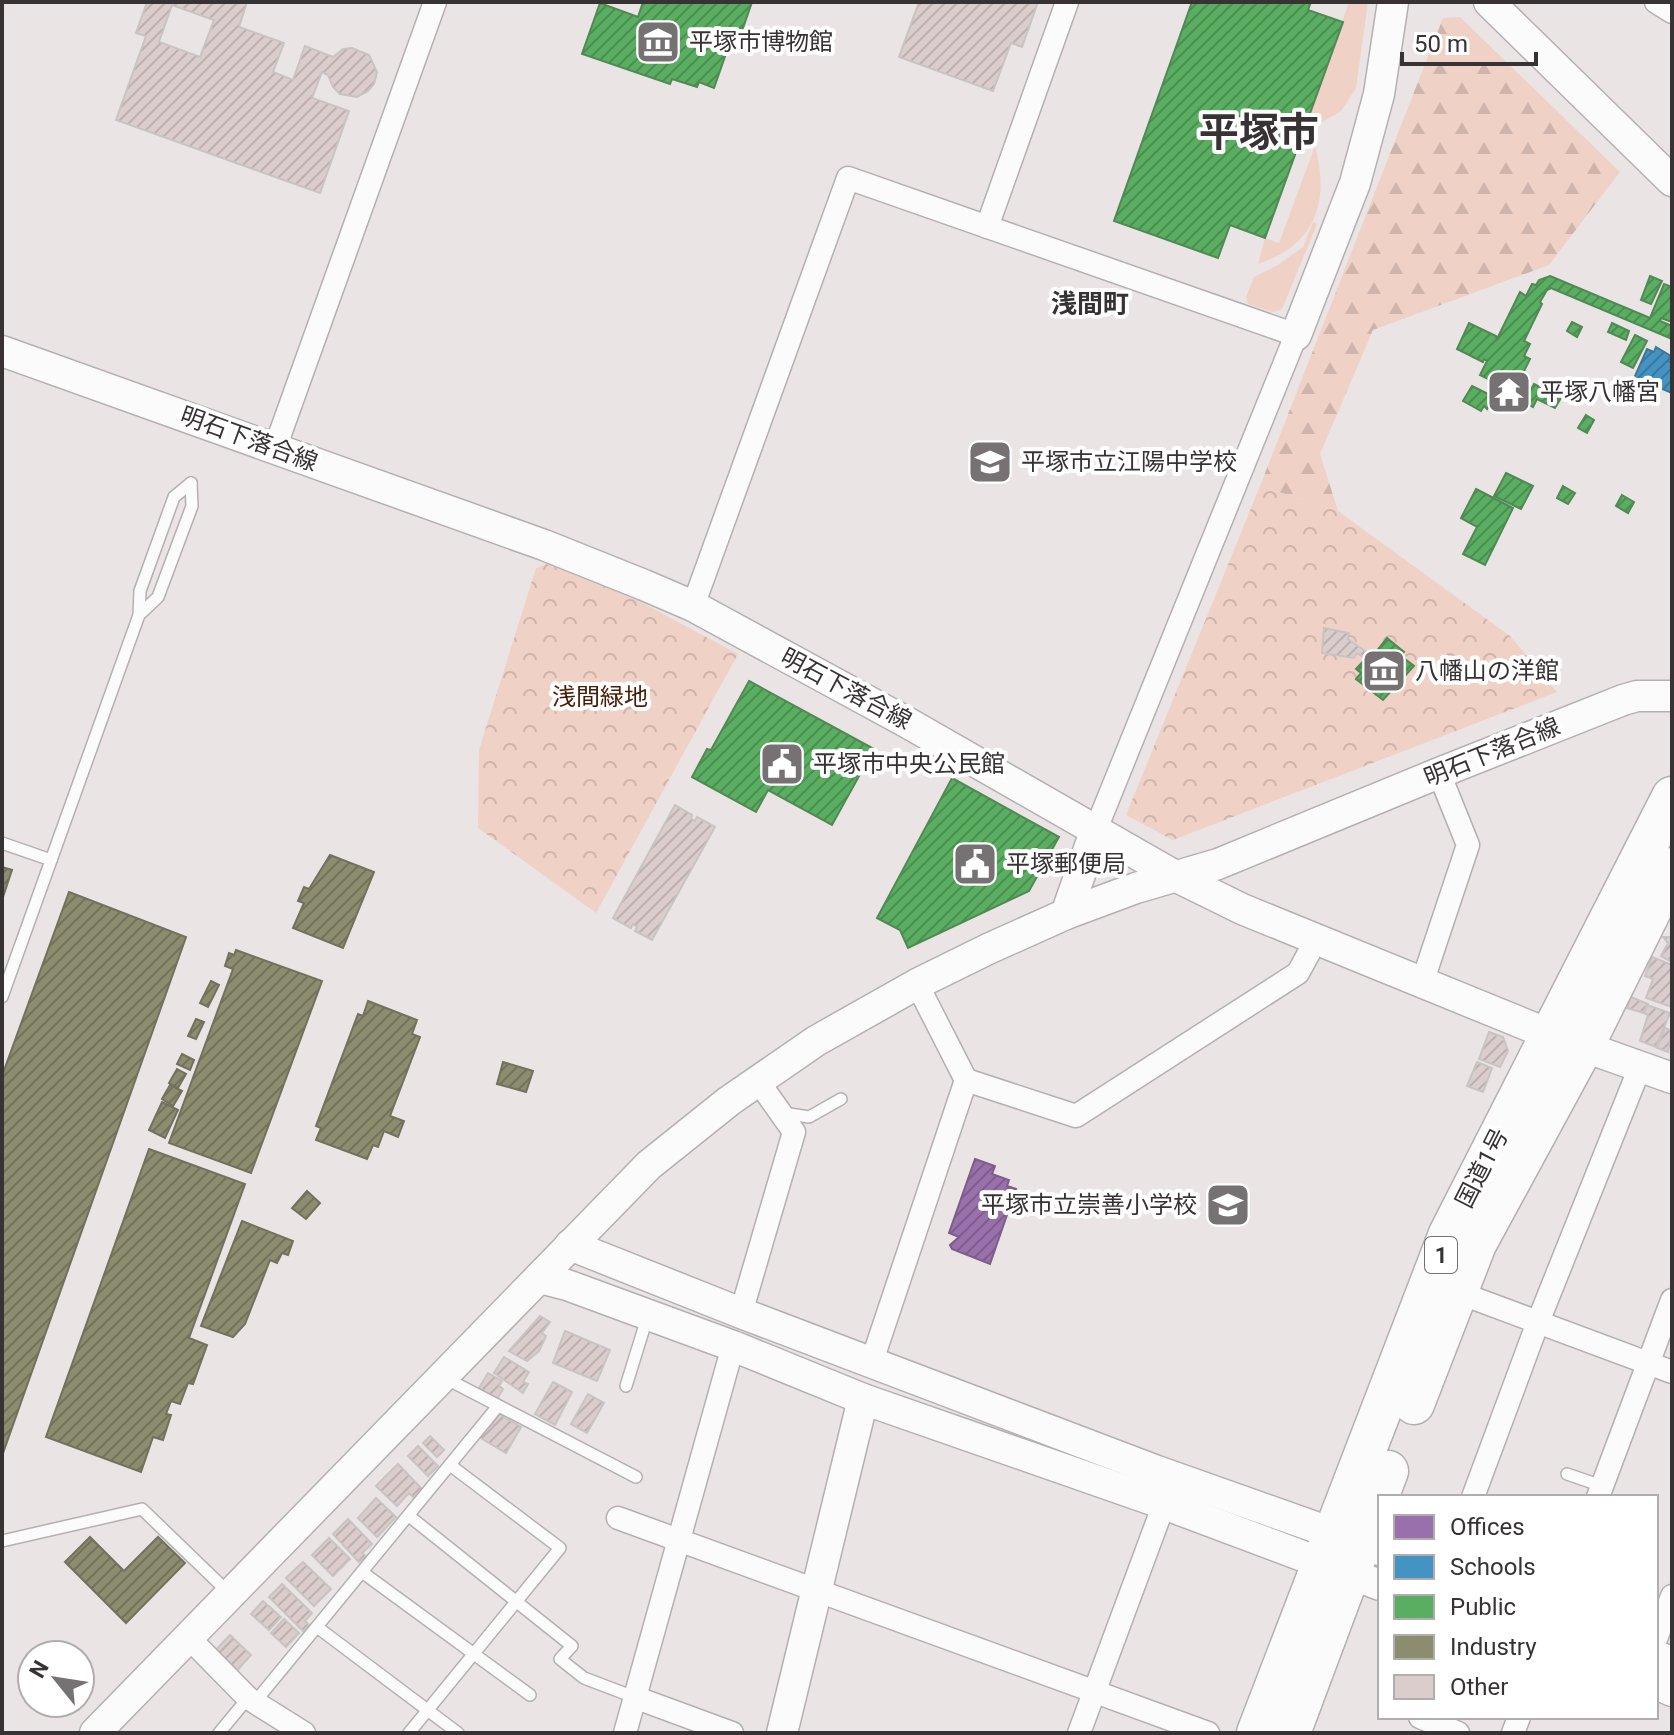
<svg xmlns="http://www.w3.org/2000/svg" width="1674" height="1735" font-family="Roboto,'Noto Sans JP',sans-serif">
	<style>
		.green { fill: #f0d1c6 }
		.forest { fill: url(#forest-firs) }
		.park { fill: url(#park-crowns) }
		.offices { fill: url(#offices-hatch); stroke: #7c5e87; stroke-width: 2 }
		.schools { fill: url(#schools-hatch); stroke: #3f7698; stroke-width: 2 }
		.public { fill: url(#public-hatch); stroke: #508954; stroke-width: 2 }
		.industry { fill: url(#industry-hatch); stroke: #72715d; stroke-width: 2 }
		.building { fill: url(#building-hatch); stroke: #c8c4c4; stroke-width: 2; fill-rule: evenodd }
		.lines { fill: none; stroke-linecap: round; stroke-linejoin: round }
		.lane-casing { stroke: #b4b0b1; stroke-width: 14 }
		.street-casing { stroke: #b4b0b1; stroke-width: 25 }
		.secondary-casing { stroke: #b4b0b1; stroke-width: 33 }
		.highway-casing { stroke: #b4b0b1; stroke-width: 43 }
		.lane { stroke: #fcfbfb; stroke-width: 11 }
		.street { stroke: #fcfbfb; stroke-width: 22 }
		.secondary { stroke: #fcfbfb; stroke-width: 30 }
		.highway { stroke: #fcfbfb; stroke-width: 40 }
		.labels { text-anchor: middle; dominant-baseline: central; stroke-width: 8; stroke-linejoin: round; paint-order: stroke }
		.shield { fill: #fff; stroke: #737071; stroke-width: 2 }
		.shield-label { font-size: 22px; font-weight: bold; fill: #373334 }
		.poi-label { font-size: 24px; fill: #373334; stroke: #fff; text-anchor: start }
		.street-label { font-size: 24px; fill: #373334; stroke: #fff }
		.park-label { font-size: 24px; fill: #491c06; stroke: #fff }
		.neighbourhood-label { font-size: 26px; font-weight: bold; fill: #373334; stroke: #fff }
		.town-label { font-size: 40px; font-weight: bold; fill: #373334; stroke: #fff }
	</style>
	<defs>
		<pattern id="forest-firs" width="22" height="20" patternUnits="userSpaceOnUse" patternTransform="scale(2)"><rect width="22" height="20" fill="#f0d1c6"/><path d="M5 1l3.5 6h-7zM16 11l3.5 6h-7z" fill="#ceb4ab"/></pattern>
		<pattern id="park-crowns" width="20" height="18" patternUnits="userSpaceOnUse" patternTransform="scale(2)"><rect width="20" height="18" fill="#f0d1c6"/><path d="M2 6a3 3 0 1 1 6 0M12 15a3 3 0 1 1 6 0" fill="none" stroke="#ceb4ab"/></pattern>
		<pattern id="offices-hatch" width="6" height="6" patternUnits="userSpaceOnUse" patternTransform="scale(2)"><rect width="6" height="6" fill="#9970ab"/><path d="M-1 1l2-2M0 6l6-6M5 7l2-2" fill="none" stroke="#7e5d8c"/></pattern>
		<pattern id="schools-hatch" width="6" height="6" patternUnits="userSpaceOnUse" patternTransform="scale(2)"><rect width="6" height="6" fill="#4393c3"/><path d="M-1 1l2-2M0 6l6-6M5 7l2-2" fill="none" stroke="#39799f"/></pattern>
		<pattern id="public-hatch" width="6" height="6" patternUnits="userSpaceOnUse" patternTransform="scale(2)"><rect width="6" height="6" fill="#5aae61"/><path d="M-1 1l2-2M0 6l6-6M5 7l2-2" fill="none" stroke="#4b8e51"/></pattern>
		<pattern id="industry-hatch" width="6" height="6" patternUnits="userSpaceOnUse" patternTransform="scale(2)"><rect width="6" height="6" fill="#8c8c6e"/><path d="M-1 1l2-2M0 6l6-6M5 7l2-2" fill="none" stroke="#73735b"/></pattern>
		<pattern id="building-hatch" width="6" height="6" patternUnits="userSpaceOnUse" patternTransform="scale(2)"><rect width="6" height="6" fill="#dccdcd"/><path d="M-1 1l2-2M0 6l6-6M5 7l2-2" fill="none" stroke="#bdb0b1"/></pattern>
	</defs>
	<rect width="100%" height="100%" fill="#eae4e5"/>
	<g class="green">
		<path d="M1349 2H1368L1356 88 1341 111 1322 122 1308 118Z"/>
		<path d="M1315 146C1330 201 1316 245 1258 264L1265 238 1279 243Z"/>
		<path d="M1313 222 1317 224 1282 309 1273 312 1248 304 1246 297 1254 277 1278 265 1303 247Z"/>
	</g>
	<path class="forest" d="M1460 17 1620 172 1549 265 1373 330 1320 454 1338 511 1260 486 1443 18Z"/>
	<g class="park">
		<path d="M1260 486 1338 511 1510 636 1557 692 1173 840 1126 815Z"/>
		<path d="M547 564 635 599 738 654 596 913 478 828 479 750 536 568Z"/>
	</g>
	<path class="offices" d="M975 1159 995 1166 992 1174 1009 1180 1007 1186 1016 1189 990 1264 952 1249 950 1245 959 1237 949 1233Z"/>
	<path class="schools" d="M1656 347 1671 356 1668 361 1672 362V393L1653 385 1650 393 1631 385 1647 349 1654 352Z"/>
	<g class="public">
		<path d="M643 2H752L742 31 735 28 714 88 699 82 697 87 672 79 670 84 582 54 600 3 638 17Z"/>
		<path d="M1192 2H1311L1308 10 1343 22 1265 238 1230 225 1218 258 1114 221Z"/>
		<path d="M1550 276 1650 318 1664 284 1672 287V322L1661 318 1660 321 1672 326V339L1551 288 1547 290 1540 302 1542 304 1524 341 1530 344 1524 356 1530 359 1518 383 1512 380 1510 382 1500 401 1494 398 1503 380 1495 376 1492 381 1480 375 1487 361 1484 359 1483 362 1457 349 1469 323 1496 336 1497 339 1520 292 1526 296 1532 284 1536 285 1539 280Z"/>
		<path d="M1650 276 1662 281 1651 304 1641 300Z"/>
		<path d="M1572 322 1582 327 1577 337 1567 331Z"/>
		<path d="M1612 323 1629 331 1626 340 1608 332Z"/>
		<path d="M1635 335 1647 341 1633 368 1621 362Z"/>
		<path d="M1534 384 1561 398 1555 408 1537 399 1533 407 1524 402Z"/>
		<path d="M1472 386 1490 395 1488 398 1492 400 1487 409 1484 406 1481 411 1463 401Z"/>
		<path d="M1586 415 1594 420 1587 433 1578 428Z"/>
		<path d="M1506 473 1533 486 1521 509 1494 496Z"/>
		<path d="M1563 486 1575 493 1568 504 1557 498Z"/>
		<path d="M1476 489 1513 508 1485 565 1463 554 1477 527 1461 518Z"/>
		<path d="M1622 495 1634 502 1628 513 1616 506Z"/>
		<path d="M1387 638 1404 652 1401 656 1414 666 1383 700 1356 679 1361 673 1356 669 1369 655 1372 657Z"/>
		<path d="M749 681 874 749 832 825 768 790 756 812 692 777 707 749 711 750Z"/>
		<path d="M952 778 1059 837 1029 891 908 948 900 930 877 918Z"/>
	</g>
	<g class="industry">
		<path d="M330 855 374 872 343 948 293 928 304 903 298 901 304 887 309 889Z"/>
		<path d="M2 867 12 870 2 900Z"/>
		<path d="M69 892 186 937 2 1456V1076Z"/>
		<path d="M236 950 322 981 251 1173 169 1143 233 969 225 966 229 953 234 955Z"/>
		<path d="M211 981 219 985 208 1007 200 1003Z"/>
		<path d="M368 1001 417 1020 412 1034 420 1037 390 1116 404 1121 398 1137 384 1131 378 1147 373 1145 367 1159 316 1140 321 1128 316 1126 358 1014 363 1016Z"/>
		<path d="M196 1019 204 1022 196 1039 188 1036Z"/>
		<path d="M182 1054 194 1060 190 1070 177 1064Z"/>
		<path d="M503 1062 533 1071 526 1092 497 1084Z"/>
		<path d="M177 1069 186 1074 178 1088 169 1083Z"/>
		<path d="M170 1085 182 1091 173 1106 162 1099Z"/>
		<path d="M162 1102 178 1110 165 1138 149 1130Z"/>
		<path d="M149 1149 245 1184 189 1338 207 1345 193 1384 188 1383 180 1404 171 1401 166 1414 171 1415 163 1440 153 1437 141 1472 46 1437Z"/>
		<path d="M307 1191 320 1203 306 1219 292 1208Z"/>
		<path d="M242 1221 293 1241 288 1255 282 1253 277 1263 270 1260 245 1324 233 1337 201 1326Z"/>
		<path d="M90 1537 124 1571 158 1537 185 1563 126 1623 65 1562Z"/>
	</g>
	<g class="building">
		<path d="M147 2H247L239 27 284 43 273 72 293 80 305 46 333 57 343 49 352 48 369 55 377 72 374 84 368 91 357 97 340 94 333 87 328 75 322 72 312 98 349 111 320 193 116 120 146 36 136 33ZM172 5 214 20 200 57 159 42Z"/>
		<path d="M919 2H1038L1022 47 1011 43 993 91 899 57Z"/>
		<path d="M1324 628 1349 633 1348 639 1368 653 1364 658 1357 653 1354 658 1322 653Z"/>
		<path d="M675 805 692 815 691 819 695 821 697 817 715 827 652 940 635 931 637 927 633 924 631 928 613 918Z"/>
		<path d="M1672 935V962L1661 956 1668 943 1663 937H1671Z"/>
		<path d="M1652 957 1672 965V1007L1646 998 1653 979 1645 976Z"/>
		<path d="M1631 997 1648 1004 1644 1013 1627 1008Z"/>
		<path d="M1647 1005 1670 1013 1656 1047 1640 1041 1648 1015 1644 1013Z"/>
		<path d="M1665 1028 1672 1031 1668 1052 1657 1048Z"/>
		<path d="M1489 1032 1503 1037 1508 1051 1500 1067 1479 1059Z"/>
		<path d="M1477 1062 1492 1068 1483 1092 1467 1086Z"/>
		<path d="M540 1316 550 1322 542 1333 546 1336 539 1351 527 1361 509 1351Z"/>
		<path d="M565 1331 610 1350 597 1381 553 1363Z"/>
		<path d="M504 1357 529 1372 523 1382 528 1384 523 1393 494 1373Z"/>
		<path d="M488 1373 502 1381 499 1386 503 1389 497 1399 479 1388Z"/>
		<path d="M553 1382 572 1392 555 1425 535 1414Z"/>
		<path d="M588 1394 604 1403 587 1433 571 1424Z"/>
		<path d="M499 1414 521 1427 506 1453 479 1437 487 1425 491 1427Z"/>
		<path d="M430 1436 444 1450 437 1457 423 1443Z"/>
		<path d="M418 1446 438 1466 428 1476 408 1456Z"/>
		<path d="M398 1464 422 1489 414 1498 409 1493 397 1506 376 1486Z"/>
		<path d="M376 1498 396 1517 377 1537 358 1518Z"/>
		<path d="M348 1519 372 1544 362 1553 366 1556 359 1562 333 1534Z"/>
		<path d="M329 1538 350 1559 333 1576 312 1555Z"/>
		<path d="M303 1562 331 1589 314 1606 286 1578Z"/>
		<path d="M282 1584 312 1613 305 1621 309 1625 303 1631 269 1597Z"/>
		<path d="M263 1601 281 1617 269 1630 251 1614Z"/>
		<path d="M284 1619 299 1633 286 1647 271 1633Z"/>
		<path d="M230 1635 251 1655 233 1675 211 1655Z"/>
	</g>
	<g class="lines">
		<g class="lane-casing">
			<g id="lane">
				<path d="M139 615 158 597 192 506 191 483"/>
				<path d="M2 843 51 860"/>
				<path d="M2 997 139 615 140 591 174 497 191 483"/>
				<path d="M783 1113 809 1117 841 1099"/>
				<path d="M445 1378 636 1477"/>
				<path d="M626 1386 648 1315"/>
				<path d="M1567 1474 1602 1486"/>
				<path d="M409 1516 572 1646 560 1659 584 1678 634 1697"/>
				<path d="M2 1541 142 1509 228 1592"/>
				<path d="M362 1572 530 1695"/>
				<path d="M317 1627 458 1733"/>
				<path d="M255 1702 498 1406"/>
				<path d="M219 1733 248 1698"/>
				<path d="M409 1733 560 1548 450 1465"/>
			</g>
		</g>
		<g class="street-casing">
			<g id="street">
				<path d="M1656 2 1672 12"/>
				<path d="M987 227 1067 2"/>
				<path d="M275 448 435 2"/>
				<path d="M693 606 848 178 1296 335 1096 829"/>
				<path d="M1422 983 1468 845 1439 773"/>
				<path d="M917 984 966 1080"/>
				<path d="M1457 1292 1672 1372"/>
				<path d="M741 1313 794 1132 758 1081"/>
				<path d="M872 1361 966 1080 1076 1116 1298 973 1316 940"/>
				<path d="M1473 1497 1538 1322 1640 1067"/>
				<path d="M1598 1497 1672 1300"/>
				<path d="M618 1518 1208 1733"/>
				<path d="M189 1638 248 1698 304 1733"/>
				<path d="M1656 1639 1672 1596"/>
				<path d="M634 1697 732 1733"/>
				<path d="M1420 1717 1458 1733"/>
				<path d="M625 1733 733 1346"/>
				<path d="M1079 1733 1164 1504"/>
				<path d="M1513 1733 1519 1717"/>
			</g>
		</g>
		<g class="secondary-casing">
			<g id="secondary">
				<path d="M1489 2 1672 181"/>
				<path d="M1296 335 1355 183 1379 94 1393 2"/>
				<path d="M2 351 544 545 644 585 693 606 908 723 1177 877 1242 909 1551 1035 1672 1078"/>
				<path d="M1066 914 1096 829"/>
				<path d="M570 1245 741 1313 1157 1471 1380 1550"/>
				<path d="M540 1278 567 1285 733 1346 863 1399 1164 1504 1380 1585"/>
				<path d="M1656 1656 1672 1662"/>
				<path d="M1656 1684 1672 1691"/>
				<path d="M95 1733 649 1165 729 1101 816 1041 917 984 988 949 1066 914 1136 888 1218 864 1439 773 1623 700 1637 696H1672"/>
				<path d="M782 1733 863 1399"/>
			</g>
		</g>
		<g class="highway-casing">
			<g id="highway">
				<path d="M1414 1404 1476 1244 1583 1047 1672 868"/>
				<path d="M1257 1733 1449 1234 1672 797"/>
				<path d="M1290 1733 1388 1471"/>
			</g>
		</g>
		<use href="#lane" class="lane"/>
		<use href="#street" class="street"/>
		<use href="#secondary" class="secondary"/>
		<use href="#highway" class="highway"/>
	</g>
	<defs>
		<g id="museum-square" transform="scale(2.3)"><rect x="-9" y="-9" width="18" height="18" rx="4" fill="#767172" stroke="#fff"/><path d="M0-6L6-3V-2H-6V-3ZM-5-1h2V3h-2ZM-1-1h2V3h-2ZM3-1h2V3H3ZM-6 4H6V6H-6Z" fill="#fff"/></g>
		<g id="temple-square" transform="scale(2.3)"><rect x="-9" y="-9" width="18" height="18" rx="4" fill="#767172" stroke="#fff"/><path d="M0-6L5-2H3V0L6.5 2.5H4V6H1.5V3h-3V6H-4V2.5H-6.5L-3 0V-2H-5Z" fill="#fff"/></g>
		<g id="school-square" transform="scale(2.3)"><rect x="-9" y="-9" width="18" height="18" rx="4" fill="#767172" stroke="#fff"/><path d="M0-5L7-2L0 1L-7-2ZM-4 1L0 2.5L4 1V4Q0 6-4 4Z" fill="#fff"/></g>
		<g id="civic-square" transform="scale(2.3)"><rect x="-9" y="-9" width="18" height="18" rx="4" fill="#767172" stroke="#fff"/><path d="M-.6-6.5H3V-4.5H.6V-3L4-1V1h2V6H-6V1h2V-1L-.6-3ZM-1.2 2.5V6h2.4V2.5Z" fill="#fff"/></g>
	</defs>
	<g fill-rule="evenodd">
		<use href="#museum-square" x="658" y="42"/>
		<use href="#temple-square" x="1509" y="392"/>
		<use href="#school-square" x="990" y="462"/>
		<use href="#museum-square" x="1384" y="671"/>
		<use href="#civic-square" x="782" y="764"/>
		<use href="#civic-square" x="975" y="864"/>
		<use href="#school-square" x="1228" y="1205"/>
	</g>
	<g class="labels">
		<rect class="shield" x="1425" y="1237" width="32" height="36" rx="6"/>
		<g class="shield-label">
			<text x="1441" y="1255">1</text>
		</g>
		<g class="poi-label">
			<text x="689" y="42">平塚市博物館</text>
			<text x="1540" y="392">平塚八幡宮</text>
			<text x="1021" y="462">平塚市立江陽中学校</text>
			<text x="1415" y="671">八幡山の洋館</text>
			<text x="813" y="764">平塚市中央公民館</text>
			<text x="1006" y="864">平塚郵便局</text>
			<text x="1197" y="1205" text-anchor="end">平塚市立崇善小学校</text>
		</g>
		<g class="street-label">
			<text transform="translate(249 439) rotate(20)">明石下落合線</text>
			<text transform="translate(846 689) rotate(28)">明石下落合線</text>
			<text transform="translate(1492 752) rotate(-22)">明石下落合線</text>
			<text transform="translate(1482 1168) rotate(-63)">国道1号</text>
		</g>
		<g class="park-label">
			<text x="600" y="697">浅間緑地</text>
		</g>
		<g class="neighbourhood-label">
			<text x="1090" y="304">浅間町</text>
		</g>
		<g class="town-label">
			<text x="1259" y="132">平塚市</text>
		</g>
	</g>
	<rect width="1674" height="1735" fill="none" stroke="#373334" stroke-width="8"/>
	<rect x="1378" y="1495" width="280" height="224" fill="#ffffff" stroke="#afadae" stroke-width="2"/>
	<rect x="1394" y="1515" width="40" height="24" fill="#9970ab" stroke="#afadae" stroke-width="2"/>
	<text x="1450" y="1535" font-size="24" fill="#373334">Offices</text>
	<rect x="1394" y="1555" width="40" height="24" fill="#4393c3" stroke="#afadae" stroke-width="2"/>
	<text x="1450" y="1575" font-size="24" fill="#373334">Schools</text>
	<rect x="1394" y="1595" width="40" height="24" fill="#5aae61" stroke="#afadae" stroke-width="2"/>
	<text x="1450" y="1615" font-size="24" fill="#373334">Public</text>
	<rect x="1394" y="1635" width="40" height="24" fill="#8c8c6e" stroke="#afadae" stroke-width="2"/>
	<text x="1450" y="1655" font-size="24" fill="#373334">Industry</text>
	<rect x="1394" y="1675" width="40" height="24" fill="#dccdcd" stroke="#afadae" stroke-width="2"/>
	<text x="1450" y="1695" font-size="24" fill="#373334">Other</text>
	<g transform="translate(56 1679) rotate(300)"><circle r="38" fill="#ffffff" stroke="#afadae" stroke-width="2"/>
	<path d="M0-6L14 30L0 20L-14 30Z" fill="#767172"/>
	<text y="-12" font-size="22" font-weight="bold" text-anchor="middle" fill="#373334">N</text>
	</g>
	<path d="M1402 52v12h134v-12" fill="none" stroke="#373334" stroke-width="4"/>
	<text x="1414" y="52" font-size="24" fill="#373334" stroke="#ffffff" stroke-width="6" paint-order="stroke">50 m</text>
</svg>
